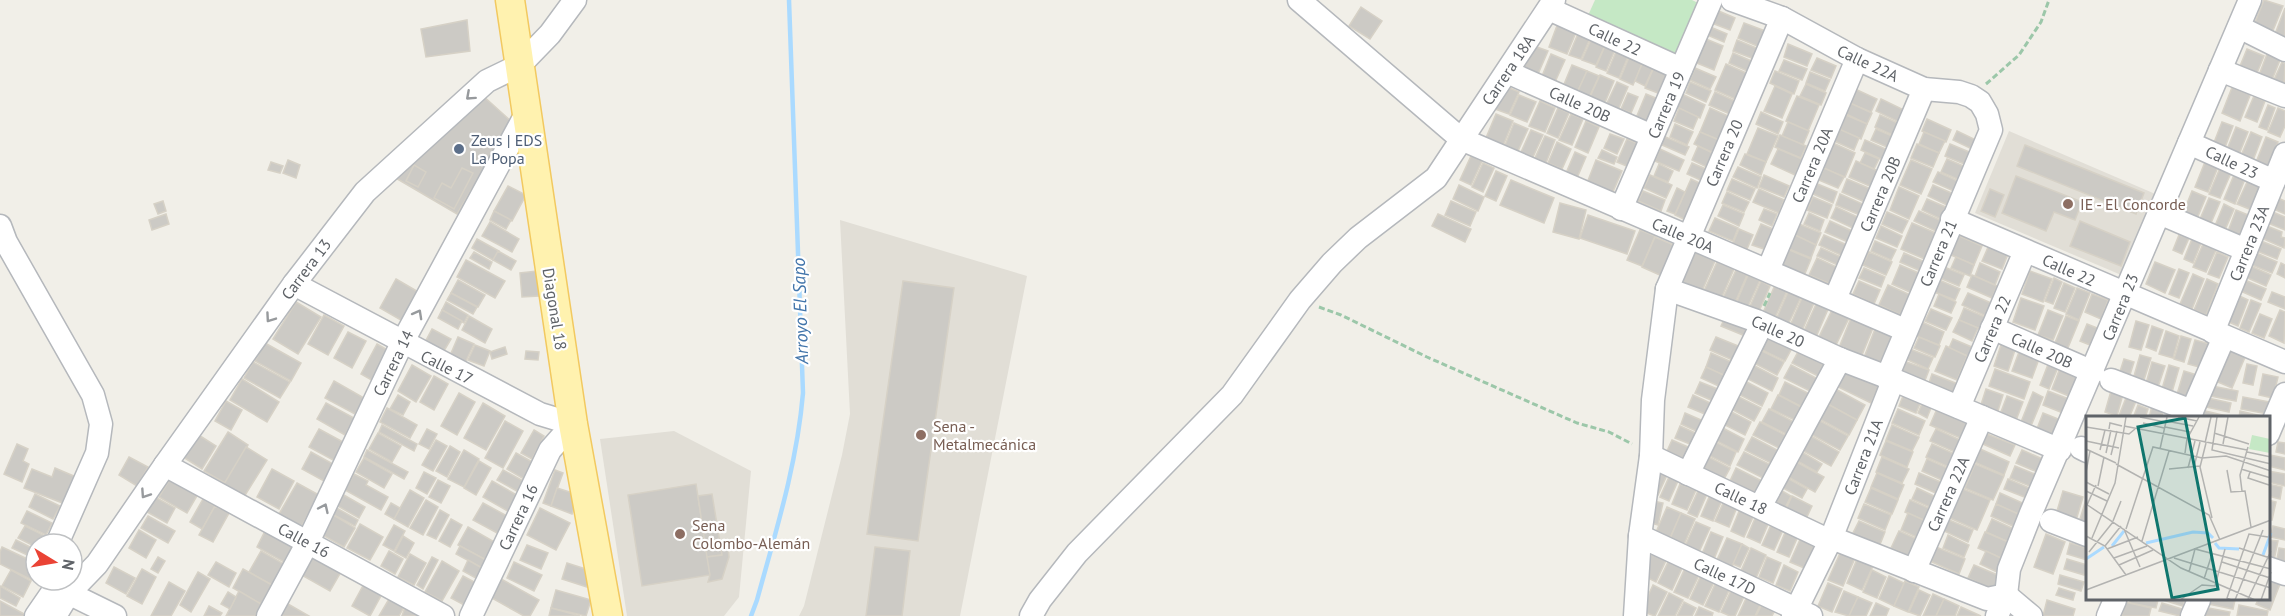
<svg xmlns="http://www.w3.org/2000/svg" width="2285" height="616" font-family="'PT Sans',sans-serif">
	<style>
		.education { fill: #e1ded6 }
		.green { fill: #c5e8c5 }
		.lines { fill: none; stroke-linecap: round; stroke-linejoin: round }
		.stream { stroke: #aadaff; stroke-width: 4.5 }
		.building { fill: #cccac5; stroke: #d6d1c6; stroke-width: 1.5 }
		.minor-casing { stroke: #b5b8bc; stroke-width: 25 }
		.major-casing { stroke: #f2c960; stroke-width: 31 }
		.path { stroke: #9cc7a9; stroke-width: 3; stroke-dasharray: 6 3; stroke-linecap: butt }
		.minor { stroke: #fff; stroke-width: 22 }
		.major { stroke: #fff2af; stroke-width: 28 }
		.oneway { stroke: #979a9d }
		.service-dot { fill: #5c6f8a; stroke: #fff; stroke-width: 2 }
		.education-dot { fill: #8d6e63; stroke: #fff; stroke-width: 2 }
		.labels { text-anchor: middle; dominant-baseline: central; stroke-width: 4.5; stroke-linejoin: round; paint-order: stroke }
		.street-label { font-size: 16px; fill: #5f6368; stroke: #fff }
		.service-label { font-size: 16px; fill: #4e5e75; stroke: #fff; text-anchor: start }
		.education-label { font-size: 16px; fill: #785e54; stroke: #fff; text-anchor: start }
		.water-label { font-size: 18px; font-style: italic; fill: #4174aa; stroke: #fff }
		.inset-river { fill: none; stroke: #aadaff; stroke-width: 3 }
		.inset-road { fill: none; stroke: #b3b3b1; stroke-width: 1.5 }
		.view { fill: #0f766e; fill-opacity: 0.15; stroke: #0f766e; stroke-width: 3 }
		.inset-edge { fill: none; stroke: #5f6368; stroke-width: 3 }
	</style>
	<rect width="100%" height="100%" fill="#f1efe8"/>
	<g class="education">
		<path d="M2009 131 2160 196 2126 277 1975 213Z"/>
		<path d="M840 220 1027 276 960 616H799L804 606 842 455 850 414Z"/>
		<path d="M674 431 751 471 739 597 724 616H627L600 439Z"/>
	</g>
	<path class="green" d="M1595 0H1692L1698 3 1672 60 1586 20Z"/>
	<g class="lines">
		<path class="stream" d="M751 616 757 600C776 531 797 464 803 393L789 0"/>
	</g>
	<g class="building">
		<path d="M2264 0 2283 6 2272 33 2254 25Z"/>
		<path d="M1361 7 1382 21 1370 39 1349 26Z"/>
		<path d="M2285 8V38L2275 34Z"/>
		<path d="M1714 9 1735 18 1730 30 1709 22Z"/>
		<path d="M467 20 470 51 426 57 421 29Z"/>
		<path d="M1558 23 1577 30 1567 54 1549 47Z"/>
		<path d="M1744 23 1768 32 1762 48 1738 38Z"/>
		<path d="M1708 26 1727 34 1724 42 1705 34Z"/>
		<path d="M1580 29 1592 34 1581 59 1569 55Z"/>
		<path d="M1593 35 1607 41 1596 65 1582 60Z"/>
		<path d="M1701 37 1723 46 1714 70 1692 61Z"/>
		<path d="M1737 40 1761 50 1757 60 1733 51Z"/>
		<path d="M1607 41 1617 45 1606 71 1596 67Z"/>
		<path d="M1788 44 1812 54 1807 66 1784 57Z"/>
		<path d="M1534 46 1548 51 1538 74 1524 68Z"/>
		<path d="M1618 47 1630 52 1619 78 1607 73Z"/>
		<path d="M2247 49 2264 56 2255 78 2238 71Z"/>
		<path d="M1733 53 1756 63 1752 73 1729 63Z"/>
		<path d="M1551 54 1565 60 1555 82 1542 76Z"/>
		<path d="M2267 54 2280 60 2272 80 2259 75Z"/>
		<path d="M1630 55 1644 60 1633 85 1620 79Z"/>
		<path d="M1817 58 1836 66 1831 78 1811 70Z"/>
		<path d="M1644 59 1655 64 1645 86 1635 81Z"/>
		<path d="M1784 60 1807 69 1802 80 1779 71Z"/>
		<path d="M2282 62 2285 64 2284 87 2273 82Z"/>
		<path d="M1726 64 1753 76 1742 102 1715 90Z"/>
		<path d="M1572 65 1587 71 1576 95 1562 89Z"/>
		<path d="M1655 65 1668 71 1658 93 1645 88Z"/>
		<path d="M1695 68 1716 77 1710 89 1690 80Z"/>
		<path d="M1587 71 1599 76 1588 100 1576 95Z"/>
		<path d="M1775 71 1799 81 1794 94 1770 83Z"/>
		<path d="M1810 72 1830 80 1825 91 1806 83Z"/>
		<path d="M1600 75 1614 81 1604 105 1589 99Z"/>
		<path d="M1617 82 1628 87 1618 110 1606 105Z"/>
		<path d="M1690 82 1711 91 1706 102 1686 93Z"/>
		<path d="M1806 84 1826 93 1821 105 1800 96Z"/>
		<path d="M2233 85 2251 93 2240 121 2222 113Z"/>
		<path d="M1505 86 1519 92 1509 114 1495 109Z"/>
		<path d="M1775 86 1792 94 1782 118 1764 111Z"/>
		<path d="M1855 89 1877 99 1871 112 1849 103Z"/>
		<path d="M1715 92 1742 104 1737 117 1709 105Z"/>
		<path d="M1628 93 1638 97 1631 113 1621 109Z"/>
		<path d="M481 94 512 122 457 214 394 177Z"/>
		<path d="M1646 94 1658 99 1648 123 1636 118Z"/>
		<path d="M1682 94 1705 105 1700 118 1676 107Z"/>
		<path d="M1519 95 1536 102 1527 122 1510 115Z"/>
		<path d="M1797 96 1819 105 1808 131 1786 121Z"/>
		<path d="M2254 96 2265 101 2257 122 2245 117Z"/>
		<path d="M1881 99 1904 110 1899 122 1876 111Z"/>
		<path d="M1540 101 1555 108 1545 132 1529 126Z"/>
		<path d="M1850 103 1872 113 1867 124 1846 114Z"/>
		<path d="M2268 105 2275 108 2267 130 2259 127Z"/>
		<path d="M1558 108 1569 113 1558 138 1547 133Z"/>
		<path d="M1679 108 1698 117 1693 129 1674 121Z"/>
		<path d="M1710 108 1735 119 1724 142 1700 132Z"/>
		<path d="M2278 108 2285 111V126L2280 137 2268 132Z"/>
		<path d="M1761 112 1783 122 1778 134 1756 124Z"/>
		<path d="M1496 114 1513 121 1503 146 1486 138Z"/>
		<path d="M1571 114 1583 119 1572 145 1559 140Z"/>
		<path d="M1846 115 1867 124 1861 139 1840 130Z"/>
		<path d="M1880 115 1900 124 1895 136 1875 127Z"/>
		<path d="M1927 119 1951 130 1946 142 1922 131Z"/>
		<path d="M1586 121 1599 127 1588 153 1575 147Z"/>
		<path d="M1788 122 1809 131 1803 145 1782 136Z"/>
		<path d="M2222 122 2233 126 2224 150 2213 145Z"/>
		<path d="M1514 123 1528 129 1518 151 1505 145Z"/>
		<path d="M1675 124 1693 132 1687 145 1670 137Z"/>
		<path d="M2236 127 2248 132 2238 157 2226 152Z"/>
		<path d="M1758 128 1778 136 1766 162 1747 154Z"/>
		<path d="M1839 129 1859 138 1854 150 1834 141Z"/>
		<path d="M1876 129 1892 136 1887 147 1871 140Z"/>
		<path d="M1531 130 1543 135 1533 157 1521 152Z"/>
		<path d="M1957 131 1976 140 1972 149 1953 140Z"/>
		<path d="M1700 132 1726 143 1720 156 1694 144Z"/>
		<path d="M1924 132 1945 141 1939 153 1919 144Z"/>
		<path d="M2251 132 2262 137 2252 163 2240 158Z"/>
		<path d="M1610 134 1624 139 1617 154 1604 148Z"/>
		<path d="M1780 135 1806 146 1801 158 1775 147Z"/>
		<path d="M1545 136 1555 140 1546 163 1535 158Z"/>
		<path d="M1663 136 1689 147 1685 155 1660 144Z"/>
		<path d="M2266 137 2278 142 2267 169 2255 165Z"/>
		<path d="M1627 139 1639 144 1629 167 1617 162Z"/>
		<path d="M1865 140 1888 150 1883 160 1861 150Z"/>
		<path d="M1557 142 1571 149 1562 169 1548 163Z"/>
		<path d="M1833 143 1855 153 1845 177 1823 168Z"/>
		<path d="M1917 144 1939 153 1933 167 1911 158Z"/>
		<path d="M1950 144 1974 154 1969 166 1945 156Z"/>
		<path d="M2025 145 2144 193 2136 214 2017 166Z"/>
		<path d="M1698 146 1719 156 1713 170 1692 160Z"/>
		<path d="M1660 149 1684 160 1679 171 1655 161Z"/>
		<path d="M1778 149 1802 159 1795 175 1771 164Z"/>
		<path d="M1602 150 1617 157 1614 164 1598 158Z"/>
		<path d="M1575 152 1586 157 1577 178 1566 173Z"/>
		<path d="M1865 153 1879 159 1874 169 1860 163Z"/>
		<path d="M1745 154 1766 162 1761 175 1740 165Z"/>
		<path d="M1471 156 1482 161 1471 185 1460 180Z"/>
		<path d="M1947 159 1968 168 1962 181 1941 172Z"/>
		<path d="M288 160 300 165 296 178 283 173Z"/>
		<path d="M1596 160 1622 171 1612 194 1587 183Z"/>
		<path d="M1911 160 1932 169 1921 194 1900 185Z"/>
		<path d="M1856 161 1878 171 1872 187 1849 177Z"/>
		<path d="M271 162 283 166 280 173 268 170Z"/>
		<path d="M2205 162 2218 167 2208 192 2195 187Z"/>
		<path d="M1483 163 1494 168 1483 192 1472 187Z"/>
		<path d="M1692 163 1713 172 1709 184 1687 174Z"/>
		<path d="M1659 164 1673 171 1668 182 1654 176Z"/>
		<path d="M414 165 426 172 418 187 406 181Z"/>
		<path d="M1738 167 1761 177 1757 188 1733 177Z"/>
		<path d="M462 168 473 173 454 209 434 198 442 183 451 188Z"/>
		<path d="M1824 168 1844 177 1838 188 1819 180Z"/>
		<path d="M2220 168 2231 173 2220 198 2209 194Z"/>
		<path d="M1496 171 1507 176 1496 201 1485 196Z"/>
		<path d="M1938 172 1960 182 1956 192 1933 182Z"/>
		<path d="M1650 175 1672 185 1666 198 1644 188Z"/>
		<path d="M1764 175 1789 186 1784 197 1759 187Z"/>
		<path d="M2234 175 2245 179 2235 204 2224 199Z"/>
		<path d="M2016 176 2082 202 2075 220 2054 212 2046 231 2002 213Z"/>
		<path d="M1691 179 1706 186 1690 222 1675 215Z"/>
		<path d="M1732 179 1755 189 1750 200 1727 190Z"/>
		<path d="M1847 179 1873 190 1867 203 1842 192Z"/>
		<path d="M1511 180 1554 198 1544 223 1500 205Z"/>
		<path d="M2248 180 2264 187 2254 211 2237 204Z"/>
		<path d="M1815 183 1837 192 1833 203 1811 193Z"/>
		<path d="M1459 185 1484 197 1478 211 1453 199Z"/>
		<path d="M1933 185 1956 195 1951 207 1928 196Z"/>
		<path d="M508 186 526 195 512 221 494 211Z"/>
		<path d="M1899 187 1919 196 1909 219 1890 210Z"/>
		<path d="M1677 188 1685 192 1675 214 1667 211Z"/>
		<path d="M1759 189 1784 200 1779 213 1753 202Z"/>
		<path d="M1990 189 2004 195 1995 217 1981 211Z"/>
		<path d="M1643 191 1665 200 1661 211 1638 201Z"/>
		<path d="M2192 191 2206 197 2196 221 2182 216Z"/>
		<path d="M1727 192 1749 202 1744 212 1722 203Z"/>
		<path d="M1840 194 1865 205 1860 215 1836 205Z"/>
		<path d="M2273 196 2285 201V214L2269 207Z"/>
		<path d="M1813 197 1832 205 1827 218 1807 210Z"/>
		<path d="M2209 198 2220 202 2208 230 2197 226Z"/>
		<path d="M1927 199 1948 208 1943 220 1922 210Z"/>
		<path d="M163 201 166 211 158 214 154 204Z"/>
		<path d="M1451 201 1476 212 1470 226 1445 215Z"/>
		<path d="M1560 203 1586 210 1579 239 1553 232Z"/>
		<path d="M2224 204 2234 209 2222 237 2212 233Z"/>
		<path d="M1723 205 1744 214 1739 226 1718 216Z"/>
		<path d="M1836 207 1860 218 1855 229 1831 218Z"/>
		<path d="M1764 209 1777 214 1772 226 1759 220Z"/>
		<path d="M2236 210 2248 215 2238 238 2227 234Z"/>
		<path d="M2268 210 2285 217V230L2263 221Z"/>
		<path d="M494 211 511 220 506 229 490 220Z"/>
		<path d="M1919 211 1942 221 1938 232 1914 221Z"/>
		<path d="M1887 212 1908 221 1902 233 1882 224Z"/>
		<path d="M1809 213 1824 220 1820 231 1804 224Z"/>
		<path d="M166 214 169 224 152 230 149 220Z"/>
		<path d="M1438 214 1471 229 1465 242 1432 226Z"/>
		<path d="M1588 215 1635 231 1627 254 1580 238Z"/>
		<path d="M1715 218 1738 228 1733 241 1709 231Z"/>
		<path d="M1830 221 1852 231 1848 242 1825 232Z"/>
		<path d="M2080 221 2130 242 2121 266 2070 246Z"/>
		<path d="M490 222 519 239 512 252 482 236Z"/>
		<path d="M1912 223 1938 234 1927 260 1901 249Z"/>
		<path d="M1761 224 1773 229 1764 249 1752 245Z"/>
		<path d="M1799 224 1821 233 1816 245 1794 235Z"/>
		<path d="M2262 224 2282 232 2281 237 2285 238 2284 248 2257 236Z"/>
		<path d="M1881 226 1902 236 1897 247 1876 238Z"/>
		<path d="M1739 229 1753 235 1747 249 1733 243Z"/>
		<path d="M1640 230 1655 236 1642 266 1627 260Z"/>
		<path d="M1795 235 1816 245 1811 258 1789 249Z"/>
		<path d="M1824 235 1847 245 1843 256 1819 245Z"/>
		<path d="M1957 235 1982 246 1974 265 1949 254Z"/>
		<path d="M2179 235 2189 238 2182 254 2173 250Z"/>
		<path d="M1655 237 1676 246 1662 276 1642 267Z"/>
		<path d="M477 239 499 251 493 260 472 248Z"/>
		<path d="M2192 239 2201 243 2193 263 2184 259Z"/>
		<path d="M2256 239 2281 249 2277 259 2252 249Z"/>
		<path d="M1875 241 1896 250 1891 260 1871 251Z"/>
		<path d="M2203 244 2216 250 2206 272 2193 267Z"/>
		<path d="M1989 245 2008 254 2002 269 1982 261Z"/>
		<path d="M1821 248 1843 258 1840 266 1817 256Z"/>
		<path d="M1787 249 1811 259 1804 276 1780 265Z"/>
		<path d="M498 251 516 261 511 270 493 260Z"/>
		<path d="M2252 251 2277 262 2272 273 2247 263Z"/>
		<path d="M474 252 492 262 489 269 470 258Z"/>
		<path d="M1695 252 1715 261 1702 291 1681 282Z"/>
		<path d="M1869 252 1892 262 1886 275 1863 265Z"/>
		<path d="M2217 252 2228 257 2219 278 2208 274Z"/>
		<path d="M1904 253 1927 263 1923 272 1900 262Z"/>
		<path d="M1956 257 1974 265 1970 276 1951 268Z"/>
		<path d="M1817 258 1841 269 1833 285 1809 275Z"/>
		<path d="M466 260 505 281 495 298 457 277Z"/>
		<path d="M1717 262 1734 269 1721 299 1704 291Z"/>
		<path d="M2155 262 2175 270 2165 293 2146 284Z"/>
		<path d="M1980 263 2000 272 1995 285 1975 276Z"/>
		<path d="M2281 263 2285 265V278L2277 274Z"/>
		<path d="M2246 264 2271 275 2266 286 2241 275Z"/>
		<path d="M1900 265 1921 274 1912 293 1892 284Z"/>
		<path d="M1944 267 1964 275 1959 286 1940 278Z"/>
		<path d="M1864 268 1885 277 1881 287 1859 278Z"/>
		<path d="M2179 269 2189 273 2179 298 2169 294Z"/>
		<path d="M1736 270 1747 275 1734 305 1722 300Z"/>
		<path d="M537 271 539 296 522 297 520 273Z"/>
		<path d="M2030 271 2052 279 2043 302 2022 294Z"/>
		<path d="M2193 274 2204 279 2192 309 2180 304Z"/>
		<path d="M1748 275 1760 280 1746 311 1735 306Z"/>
		<path d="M1972 275 1997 286 1992 298 1967 287Z"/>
		<path d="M2054 278 2062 282 2053 304 2045 301Z"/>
		<path d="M2240 278 2266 289 2261 300 2236 289Z"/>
		<path d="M396 279 422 294 406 323 380 308Z"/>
		<path d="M2207 279 2218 284 2206 315 2194 310Z"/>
		<path d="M458 280 485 295 478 307 451 293Z"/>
		<path d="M1939 280 1960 289 1955 300 1934 292Z"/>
		<path d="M903 281 954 288 918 541 867 534Z"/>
		<path d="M1761 281 1770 286 1757 316 1748 311Z"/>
		<path d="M1859 281 1880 290 1874 304 1853 294Z"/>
		<path d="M2064 283 2075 288 2065 312 2054 308Z"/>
		<path d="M1775 285 1787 291 1774 320 1762 315Z"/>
		<path d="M1888 285 1913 296 1903 316 1879 305Z"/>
		<path d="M2077 288 2090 293 2079 320 2066 314Z"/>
		<path d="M1788 292 1801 297 1787 327 1775 322Z"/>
		<path d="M2272 292 2285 297V309L2268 302Z"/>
		<path d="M451 293 477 307 473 314 447 300Z"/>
		<path d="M1968 293 1991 303 1986 316 1962 305Z"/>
		<path d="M1939 294 1956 302 1951 313 1934 306Z"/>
		<path d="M2092 294 2108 300 2101 319 2085 312Z"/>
		<path d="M2235 294 2248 300 2238 326 2224 320Z"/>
		<path d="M1802 298 1814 303 1801 333 1789 328Z"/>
		<path d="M2021 298 2044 306 2035 330 2013 322Z"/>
		<path d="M2251 300 2261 304 2249 332 2240 328Z"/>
		<path d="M296 302 321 317 298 354 273 339Z"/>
		<path d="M446 302 468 315 464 323 442 310Z"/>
		<path d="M1817 302 1829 307 1816 337 1804 331Z"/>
		<path d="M1964 308 1985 317 1980 329 1959 320Z"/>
		<path d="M1931 309 1952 318 1946 330 1925 321Z"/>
		<path d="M442 310 462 321 458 329 438 318Z"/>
		<path d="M1832 310 1849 318 1835 347 1818 339Z"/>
		<path d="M2048 310 2063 316 2053 340 2038 335Z"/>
		<path d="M2280 310 2285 312 2284 343 2269 336Z"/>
		<path d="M1727 313 1755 324 1750 338 1721 326Z"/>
		<path d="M2260 314 2272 319 2264 338 2252 333Z"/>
		<path d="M324 315 344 326 328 355 308 344Z"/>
		<path d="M469 316 492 329 485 343 462 330Z"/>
		<path d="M2066 316 2079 321 2067 350 2054 345Z"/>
		<path d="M1851 318 1873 328 1860 360 1838 350Z"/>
		<path d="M1959 320 1978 328 1972 341 1953 332Z"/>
		<path d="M2136 321 2149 325 2141 350 2129 347Z"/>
		<path d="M1922 322 1944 332 1939 345 1916 336Z"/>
		<path d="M2087 324 2097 328 2090 345 2080 341Z"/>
		<path d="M2152 326 2163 330 2156 351 2146 347Z"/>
		<path d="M432 329 451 339 441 356 423 346Z"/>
		<path d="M1875 329 1893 336 1881 367 1863 360Z"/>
		<path d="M2166 331 2179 336 2173 358 2159 354Z"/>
		<path d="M348 332 366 341 352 368 334 358Z"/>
		<path d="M1764 334 1792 348 1785 361 1758 348Z"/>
		<path d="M2181 336 2191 339 2184 362 2174 359Z"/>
		<path d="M458 337 474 344 464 365 449 358Z"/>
		<path d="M1716 337 1743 348 1737 362 1710 350Z"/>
		<path d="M1919 337 1940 346 1935 357 1914 348Z"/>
		<path d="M1953 339 1974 348 1970 357 1949 348Z"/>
		<path d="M2195 340 2210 344 2203 368 2188 364Z"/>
		<path d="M265 343 301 363 291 381 255 361Z"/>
		<path d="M377 344 391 352 375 382 361 374Z"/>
		<path d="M475 345 490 351 484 366 468 360Z"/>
		<path d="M2001 345 2015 350 2008 371 1994 366Z"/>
		<path d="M1946 346 1967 356 1957 380 1935 371Z"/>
		<path d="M2225 346 2246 355 2232 388 2211 379Z"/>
		<path d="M505 347 507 354 492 359 490 352Z"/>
		<path d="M1756 348 1784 362 1777 375 1750 361Z"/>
		<path d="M1910 349 1933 358 1928 369 1906 359Z"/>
		<path d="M1799 350 1827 363 1820 377 1792 363Z"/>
		<path d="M526 351 539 352 538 360 525 359Z"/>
		<path d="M2019 352 2039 359 2032 378 2012 371Z"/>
		<path d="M1711 353 1736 364 1730 378 1706 367Z"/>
		<path d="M2140 355 2151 358 2142 386 2132 383Z"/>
		<path d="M2124 359 2134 362 2127 384 2117 381Z"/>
		<path d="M1901 360 1929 370 1924 383 1897 373Z"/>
		<path d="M253 362 290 382 280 398 244 378Z"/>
		<path d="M2049 362 2059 365 2049 389 2040 385Z"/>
		<path d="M2152 362 2165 366 2157 390 2145 387Z"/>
		<path d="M1751 364 1778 378 1772 391 1744 377Z"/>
		<path d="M2247 364 2257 366 2253 385 2243 383Z"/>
		<path d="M412 365 431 376 416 402 398 391Z"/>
		<path d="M1791 365 1818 379 1812 392 1784 378Z"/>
		<path d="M2169 365 2179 368 2170 399 2160 396Z"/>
		<path d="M1706 367 1730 378 1725 389 1701 378Z"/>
		<path d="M1841 367 1879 386 1871 403 1832 384Z"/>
		<path d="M2060 368 2084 378 2076 399 2052 389Z"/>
		<path d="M1995 369 2030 382 2024 399 1989 386Z"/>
		<path d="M2184 371 2197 375 2187 405 2175 401Z"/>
		<path d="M1932 374 1958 384 1954 395 1928 386Z"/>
		<path d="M2263 374 2278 377 2273 398 2259 395Z"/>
		<path d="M434 376 448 384 434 410 420 402Z"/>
		<path d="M242 379 279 402 267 422 230 400Z"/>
		<path d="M1741 379 1768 393 1762 406 1734 392Z"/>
		<path d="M334 381 364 398 355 414 325 398Z"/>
		<path d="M1700 382 1725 392 1720 404 1695 393Z"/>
		<path d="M1785 382 1812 395 1806 409 1779 395Z"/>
		<path d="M2207 385 2238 391 2236 401 2205 395Z"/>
		<path d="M1830 386 1865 405 1857 420 1822 401Z"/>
		<path d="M1986 389 2003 395 1996 417 1979 411Z"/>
		<path d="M1905 391 1922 399 1916 413 1899 406Z"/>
		<path d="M2048 391 2074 401 2068 415 2043 405Z"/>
		<path d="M2111 391 2123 394 2117 416 2105 412Z"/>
		<path d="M2033 392 2043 397 2031 426 2021 422Z"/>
		<path d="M459 393 475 402 457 435 441 426Z"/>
		<path d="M1733 394 1761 408 1754 421 1727 407Z"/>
		<path d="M398 395 410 402 403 415 390 409Z"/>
		<path d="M1693 395 1717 406 1712 417 1688 407Z"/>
		<path d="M1778 395 1805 409 1799 422 1771 409Z"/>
		<path d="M2007 396 2023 402 2015 423 1999 417Z"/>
		<path d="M2243 397 2270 402 2267 414 2241 409Z"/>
		<path d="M2126 398 2136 401 2129 418H2118Z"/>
		<path d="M2208 398 2231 403 2229 412 2206 407Z"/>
		<path d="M1924 399 1933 403 1927 418 1918 413Z"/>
		<path d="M226 401 242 410 231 430 215 421Z"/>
		<path d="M1822 401 1857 420 1849 435 1814 416Z"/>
		<path d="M326 403 354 418 345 435 317 419Z"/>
		<path d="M483 403 505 416 486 450 464 438Z"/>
		<path d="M2138 405 2148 409 2145 418H2133Z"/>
		<path d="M2152 406 2164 409 2161 418H2149Z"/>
		<path d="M387 408 417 425 410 438 380 422Z"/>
		<path d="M1724 408 1751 422 1745 435 1717 421Z"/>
		<path d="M1769 409 1796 423 1790 436 1762 422Z"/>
		<path d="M1898 409 1925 421 1919 435 1892 423Z"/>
		<path d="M1937 409 1969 422 1963 439 1930 425Z"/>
		<path d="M2201 410 2227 416 2226 418H2199Z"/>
		<path d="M2240 411 2266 417V418H2239Z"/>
		<path d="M1685 413 1710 424 1705 435 1681 424Z"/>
		<path d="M2043 413 2063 421 2054 442 2035 434Z"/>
		<path d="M1813 417 1848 436 1840 450 1805 431Z"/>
		<path d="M505 421 523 431 503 468 485 458Z"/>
		<path d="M1760 422 1787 436 1781 449 1753 435Z"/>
		<path d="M382 425 417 444 414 451 379 432Z"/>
		<path d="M1717 425 1744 439 1738 452 1711 438Z"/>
		<path d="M1892 425 1919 437 1912 451 1886 440Z"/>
		<path d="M1680 426 1704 437 1700 448 1675 438Z"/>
		<path d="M319 429 345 443 335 461 309 447Z"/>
		<path d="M427 429 437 434 429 449 419 444Z"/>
		<path d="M1936 429 1962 441 1957 453 1930 441Z"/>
		<path d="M534 430 544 436 532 459 521 453Z"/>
		<path d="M228 432 248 445 225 483 204 471Z"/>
		<path d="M1804 432 1839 452 1831 466 1796 447Z"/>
		<path d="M378 433 401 446 392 462 369 449Z"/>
		<path d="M197 434 216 446 202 469 183 457Z"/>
		<path d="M1987 434 2015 445 2010 456 1983 444Z"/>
		<path d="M1752 437 1779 451 1773 464 1745 450Z"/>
		<path d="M1709 439 1736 452 1730 466 1702 452Z"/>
		<path d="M436 440 447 446 433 471 422 465Z"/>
		<path d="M1672 440 1697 451 1692 462 1667 451Z"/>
		<path d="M1886 441 1913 452 1907 467 1880 455Z"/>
		<path d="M2278 442 2285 443V454L2276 452Z"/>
		<path d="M17 444 28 449 23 461 29 464 22 482 4 474Z"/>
		<path d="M1932 444 1957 455 1951 468 1926 457Z"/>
		<path d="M450 446 460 452 447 477 436 471Z"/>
		<path d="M246 447 267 460 244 497 224 484Z"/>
		<path d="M1795 448 1822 464 1817 472 1790 457Z"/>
		<path d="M1978 448 2009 462 2004 475 1972 461Z"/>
		<path d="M367 450 408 472 404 479 364 457Z"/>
		<path d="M464 450 479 459 464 487 448 479Z"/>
		<path d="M2022 450 2047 461 2042 474 2016 463Z"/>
		<path d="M311 452 333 464 324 481 302 469Z"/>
		<path d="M1744 452 1771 465 1765 479 1737 465Z"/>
		<path d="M516 453 538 465 529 482 507 469Z"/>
		<path d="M1703 454 1730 468 1723 481 1696 467Z"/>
		<path d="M2270 455 2285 458V470L2268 466Z"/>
		<path d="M129 457 148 467 137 486 119 475Z"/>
		<path d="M1882 457 1909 469 1902 483 1876 472Z"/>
		<path d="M364 458 392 474 384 488 356 472Z"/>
		<path d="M1789 458 1824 477 1815 492 1781 473Z"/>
		<path d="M1927 459 1950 469 1944 481 1922 471Z"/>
		<path d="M479 461 491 468 476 495 464 488Z"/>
		<path d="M1975 464 2004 476 1993 500 1965 488Z"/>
		<path d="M2015 466 2042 477 2037 489 2010 478Z"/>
		<path d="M55 468 76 477 65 504 24 488 32 469 52 477Z"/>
		<path d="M1736 468 1764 482 1757 495 1730 481Z"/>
		<path d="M272 469 294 481 279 509 257 497Z"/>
		<path d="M503 470 529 484 524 495 497 480Z"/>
		<path d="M555 470 563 473 551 506 543 503Z"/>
		<path d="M1658 470 1667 475 1658 495 1649 491Z"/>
		<path d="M2268 471 2285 474V486L2268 482Z"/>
		<path d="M424 472 436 478 427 494 416 488Z"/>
		<path d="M1877 473 1904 485 1898 499 1871 487Z"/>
		<path d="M1919 473 1943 483 1938 494 1915 484Z"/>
		<path d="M354 474 368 481 366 485 388 497 381 510 345 490Z"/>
		<path d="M1782 475 1807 489 1802 498 1777 485Z"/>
		<path d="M1669 477 1678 481 1669 501 1660 497Z"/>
		<path d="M170 479 198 494 187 513 159 497Z"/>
		<path d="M2008 479 2036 491 2032 500 2004 489Z"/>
		<path d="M438 480 450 486 441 503 429 497Z"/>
		<path d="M492 481 522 498 513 514 483 497Z"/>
		<path d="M297 483 319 495 301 527 279 514Z"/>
		<path d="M696 484 710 575 642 586 628 495Z"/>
		<path d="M1680 484 1696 490 1687 510 1672 504Z"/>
		<path d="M2268 484 2282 487 2280 499 2268 496Z"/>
		<path d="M1775 487 1791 496 1784 510 1768 501Z"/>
		<path d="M557 488 579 495 572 514 551 506Z"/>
		<path d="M1871 488 1898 500 1892 514 1865 502Z"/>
		<path d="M1917 488 1936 497 1932 508 1912 499Z"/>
		<path d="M1963 489 1990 500 1977 530 1950 518Z"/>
		<path d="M410 490 424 498 408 527 394 519Z"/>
		<path d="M1698 491 1707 494 1697 517 1688 513Z"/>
		<path d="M2063 491 2083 497 2074 527 2054 521Z"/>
		<path d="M2000 493 2029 506 2025 517 1996 504Z"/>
		<path d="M35 494 60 506 53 519 29 507Z"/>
		<path d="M342 494 365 507 359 518 336 505Z"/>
		<path d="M712 494 722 555 707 557 698 496Z"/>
		<path d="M1710 495 1722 500 1713 521 1701 516Z"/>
		<path d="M1792 496 1812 506 1805 521 1785 511Z"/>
		<path d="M2087 496V532L2077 529Z"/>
		<path d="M155 497 175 508 167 523 147 512Z"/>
		<path d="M203 499 215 506 202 529 190 522Z"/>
		<path d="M426 500 438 507 423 535 410 528Z"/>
		<path d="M1910 500 1935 511 1930 523 1905 512Z"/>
		<path d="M2268 500 2276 502 2272 520 2268 519Z"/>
		<path d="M1653 501 1663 503 1658 525 1648 522Z"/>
		<path d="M1724 501 1737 507 1729 527 1715 521Z"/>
		<path d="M391 503 400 508 394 519 385 514Z"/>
		<path d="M483 503 509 517 499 534 473 520Z"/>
		<path d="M1864 504 1891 515 1885 530 1858 518Z"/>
		<path d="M1996 504 2025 517 2019 529 1991 516Z"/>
		<path d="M215 506 229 513 213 542 199 535Z"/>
		<path d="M333 506 358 520 355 526 330 513Z"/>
		<path d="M1667 507 1681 513 1670 538 1656 532Z"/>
		<path d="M540 508 570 523 556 550 527 535Z"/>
		<path d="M1740 509 1754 515 1744 537 1731 531Z"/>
		<path d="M440 510 449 515 436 539 427 535Z"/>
		<path d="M27 511 52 523 46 535 21 523Z"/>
		<path d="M330 513 355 528 344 547 319 533Z"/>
		<path d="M1681 513 1695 519 1683 547 1669 541Z"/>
		<path d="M1908 513 1928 522 1921 539 1901 530Z"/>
		<path d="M148 516 175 531 168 543 141 528Z"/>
		<path d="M1756 516 1769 522 1760 543 1747 537Z"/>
		<path d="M451 519 462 525 450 547 439 541Z"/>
		<path d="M1992 519 2018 531 2013 544 1986 532Z"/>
		<path d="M1949 520 1973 530 1968 542 1944 531Z"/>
		<path d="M1859 521 1885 532 1879 547 1852 535Z"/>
		<path d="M1696 522 1710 528 1699 552 1685 546Z"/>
		<path d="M360 524 383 537 370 560 347 548Z"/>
		<path d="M394 525 405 531 394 551 383 545Z"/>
		<path d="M1771 525 1783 530 1774 550 1762 545Z"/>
		<path d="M25 526 49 538 46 544H36V547L18 538Z"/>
		<path d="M2273 526 2285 529V540L2270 537Z"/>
		<path d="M468 527 498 544 488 561 458 545Z"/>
		<path d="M266 529 294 544 284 562 257 547Z"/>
		<path d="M139 530 156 540 146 558 129 548Z"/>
		<path d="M1786 530 1798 536 1789 557 1777 552Z"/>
		<path d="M1899 531 1919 540 1912 557 1891 548Z"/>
		<path d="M1711 532 1723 537 1714 559 1702 554Z"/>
		<path d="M1985 532 2013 544 2006 560 1978 548Z"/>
		<path d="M2046 534 2065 542 2053 574 2034 567Z"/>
		<path d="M1802 535 1821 544 1809 570 1790 562Z"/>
		<path d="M1948 535 1969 545 1964 557 1943 548Z"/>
		<path d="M403 536 414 543 406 558 395 552Z"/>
		<path d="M1727 538 1742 544 1732 567 1717 560Z"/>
		<path d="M16 540 36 550V559L12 548Z"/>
		<path d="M2268 540 2278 541 2273 565 2268 564Z"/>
		<path d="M2070 543 2087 548V560L2067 554Z"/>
		<path d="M1742 544 1749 548 1740 567 1733 564Z"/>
		<path d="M527 545 548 553 541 569 520 560Z"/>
		<path d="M460 546 488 561 484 569 456 554Z"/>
		<path d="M2 547 36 563V570L32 580 0 564V552Z"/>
		<path d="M721 547 728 548 729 557 722 579 708 582 710 575 707 557 722 555Z"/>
		<path d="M875 547 910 551 902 616H866Z"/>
		<path d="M1936 547 1965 559 1959 574 1930 561Z"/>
		<path d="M1751 548 1766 555 1756 578 1741 571Z"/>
		<path d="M2279 548 2285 549V572L2275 570Z"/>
		<path d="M1654 549 1668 556 1656 582 1642 575Z"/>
		<path d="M261 551 284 564 272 585 249 572Z"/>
		<path d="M389 551 403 559 395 574 381 566Z"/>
		<path d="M1841 551 1855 558 1843 586 1828 580Z"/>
		<path d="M1986 551 2007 561 2001 574 1980 564Z"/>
		<path d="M309 552 342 570 330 591 298 573Z"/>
		<path d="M410 554 426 563 414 585 398 577Z"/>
		<path d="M158 557 165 561 158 573 151 569Z"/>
		<path d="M432 557 438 560 423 589 417 585Z"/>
		<path d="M1767 557 1781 563 1773 583 1759 577Z"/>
		<path d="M1670 558 1684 564 1672 590 1658 583Z"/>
		<path d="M1857 559 1873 566 1862 590 1847 583Z"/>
		<path d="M2067 559 2087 565 2084 575 2064 569Z"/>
		<path d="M468 560 489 572 483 582 463 571Z"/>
		<path d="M442 561 459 571 442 601 425 592Z"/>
		<path d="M216 562 236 573 229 587 208 575Z"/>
		<path d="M514 562 542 575 534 591 507 578Z"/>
		<path d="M567 563 592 571 587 587 562 579Z"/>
		<path d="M1784 565 1798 572 1790 591 1776 585Z"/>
		<path d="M1974 565 2000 576 1994 590 1968 578Z"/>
		<path d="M1686 566 1700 573 1688 598 1674 592Z"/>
		<path d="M114 567 135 578 126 594 106 583Z"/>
		<path d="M142 569 156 577 142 604 127 596Z"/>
		<path d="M243 569 272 585 261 604 233 588Z"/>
		<path d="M11 570 31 581 23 597 2 586Z"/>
		<path d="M1872 570 1886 577 1877 598 1863 592Z"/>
		<path d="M198 572 210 579 191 612 180 605Z"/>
		<path d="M1702 573 1715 580 1703 605 1690 599Z"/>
		<path d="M2060 575 2084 582 2081 591 2058 584Z"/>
		<path d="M463 576 478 584 466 606 451 598Z"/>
		<path d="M1889 576 1904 583 1894 606 1879 599Z"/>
		<path d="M501 579 539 600 530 616H524L490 597Z"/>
		<path d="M2268 579 2280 584 2270 610 2256 604 2258 600H2268Z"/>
		<path d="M1717 580 1731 586 1719 612 1705 606Z"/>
		<path d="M1905 581 1919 587 1908 612 1894 606Z"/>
		<path d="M169 582 185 591 171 616H151Z"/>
		<path d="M365 582 383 592 370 616 352 606Z"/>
		<path d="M1828 583 1842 589 1832 612 1818 606Z"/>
		<path d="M1653 585 1667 592 1655 616 1641 611Z"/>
		<path d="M0 586 20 598 16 606 0 598Z"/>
		<path d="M1733 586 1746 592 1735 616H1730L1721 612Z"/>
		<path d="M2059 588 2075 593 2073 600 2056 595Z"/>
		<path d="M556 590 591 600 586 616 551 608Z"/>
		<path d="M1919 590 1930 595 1920 616 1909 612Z"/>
		<path d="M239 591 261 604 255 616H226Z"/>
		<path d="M1844 591 1858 597 1849 616 1835 612Z"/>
		<path d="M228 592 236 597 230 609 221 604Z"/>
		<path d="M1669 593 1683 600 1675 616H1658Z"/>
		<path d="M1748 594 1762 601 1755 616H1738Z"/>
		<path d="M1933 594 1944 599 1936 616H1923Z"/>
		<path d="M1858 597 1872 603 1866 616H1849Z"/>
		<path d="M389 599 404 607 399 616H379Z"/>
		<path d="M1944 599 1959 606 1955 616H1936Z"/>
		<path d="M281 600 309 616H284L275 611Z"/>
		<path d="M2047 600 2075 609 2073 616H2043Z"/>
		<path d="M2130 600H2158L2156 608 2130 603Z"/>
		<path d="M2163 600H2185L2183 606Z"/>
		<path d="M2209 600H2235L2233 609 2208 604Z"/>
		<path d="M0 601 26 615 25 616H0Z"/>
		<path d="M1684 602 1696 608 1692 616H1677Z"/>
		<path d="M1763 602 1776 608 1772 616H1756Z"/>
		<path d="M2125 602 2151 608 2149 616H2122Z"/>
		<path d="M1876 603 1889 609 1886 616H1870Z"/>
		<path d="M2162 603 2182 609 2180 616 2159 611Z"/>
		<path d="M2239 605 2268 611 2267 616H2237Z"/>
		<path d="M209 606 222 613 220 616H204Z"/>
		<path d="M405 607 423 616H402Z"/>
		<path d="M1699 607 1713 613 1712 616H1695Z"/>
		<path d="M1961 607 1981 616H1957Z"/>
		<path d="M2203 607 2230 612 2229 616H2201Z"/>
		<path d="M551 608 580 616H549Z"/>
	</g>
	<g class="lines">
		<g class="minor-casing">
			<g id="minor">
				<path d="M1299 0 1461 139 1905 330"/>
				<path d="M1732 0 1782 18 1857 59 1924 89 1959 92 1971 96 1980 102 1987 114 1991 130 1887 377"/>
				<path d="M1549 9 1681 69"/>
				<path d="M2239 27 2285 50"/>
				<path d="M2220 70 2285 96"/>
				<path d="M1507 72 1652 136"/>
				<path d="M2189 143 2274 181"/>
				<path d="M1621 209 1711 0"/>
				<path d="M2159 213 2246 250"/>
				<path d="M1952 219 2285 362"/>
				<path d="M0 226 6 242 93 395 101 424 97 453 57 544"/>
				<path d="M1768 270 1857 59"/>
				<path d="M294 284 540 414 573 424 550 450 471 616"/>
				<path d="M1667 289 1757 321 1840 359 1887 377 2060 450"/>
				<path d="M1835 299 1924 89"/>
				<path d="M1992 328 2093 372"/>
				<path d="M2213 332 2285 154"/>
				<path d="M2111 380 2192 411"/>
				<path d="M1959 407 2025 251"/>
				<path d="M2189 418 2224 337"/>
				<path d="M2268 434 2285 394"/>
				<path d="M2081 448 2087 451"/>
				<path d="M1651 456 1830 541"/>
				<path d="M165 465 443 616"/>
				<path d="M1688 474 1762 324"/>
				<path d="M1760 507 1840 359"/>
				<path d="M2051 521 2087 535"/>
				<path d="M1640 536 1811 616"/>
				<path d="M1832 538 1987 599 2006 595 2031 616"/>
				<path d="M2268 568 2285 574"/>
				<path d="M1914 571 1982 417"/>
				<path d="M54 580 56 587 115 616"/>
				<path d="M36 616 56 587 69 583"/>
				<path d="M55 616 69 593 97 564 165 465 294 284 365 192 487 81 520 65 550 34 575 0"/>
				<path d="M268 616 308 542 402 343 526 114"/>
				<path d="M1031 616 1040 600 1077 553 1232 395 1300 300 1332 263 1358 238 1436 178 1554 0"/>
				<path d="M1635 616 1640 536 1651 456 1653 400 1667 289 1782 18"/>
				<path d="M1793 616 1830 541 1891 386 1887 377"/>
				<path d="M1997 616 2006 595 2009 569 2031 513 2250 0"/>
				<path d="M2108 616 2115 600"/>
				<path d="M2192 616 2199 600"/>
			</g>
		</g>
		<g class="major-casing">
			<path id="major" d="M510 0 573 424 608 616"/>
		</g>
		<g class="path">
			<path d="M1986 84 2019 55 2041 22 2049 0"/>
			<path d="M1764 306 1770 293"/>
			<path d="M1319 307 1341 315 1427 357 1577 423 1609 432 1632 444"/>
		</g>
		<use href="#minor" class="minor"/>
		<use href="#major" class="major"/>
	</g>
	<defs><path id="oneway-chevron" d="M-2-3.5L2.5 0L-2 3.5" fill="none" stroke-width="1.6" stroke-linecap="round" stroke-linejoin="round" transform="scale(1.5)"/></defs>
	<g class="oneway">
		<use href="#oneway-chevron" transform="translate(470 96) rotate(138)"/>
		<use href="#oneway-chevron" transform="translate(418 314) rotate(-61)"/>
		<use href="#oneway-chevron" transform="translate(270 318) rotate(125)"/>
		<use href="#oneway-chevron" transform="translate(145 494) rotate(124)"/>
		<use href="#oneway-chevron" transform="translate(324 508) rotate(-65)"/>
	</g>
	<circle class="service-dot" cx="459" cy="149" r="6"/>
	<g class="education-dot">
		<circle cx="2068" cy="204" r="6"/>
		<circle cx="921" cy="435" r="6"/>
		<circle cx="680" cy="534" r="6"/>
	</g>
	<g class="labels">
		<g class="street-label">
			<text transform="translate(1615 39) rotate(25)">Calle 22</text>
			<text transform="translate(1868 63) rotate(25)">Calle 22A</text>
			<text transform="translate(1508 70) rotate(-56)">Carrera 18A</text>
			<text transform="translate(1580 104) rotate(24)">Calle 20B</text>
			<text transform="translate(1666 105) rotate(-67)">Carrera 19</text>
			<text transform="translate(1724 153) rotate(-67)">Carrera 20</text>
			<text transform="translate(2232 162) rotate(25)">Calle 23</text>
			<text transform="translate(1812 165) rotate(-67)">Carrera 20A</text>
			<text transform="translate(1880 194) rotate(-67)">Carrera 20B</text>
			<text transform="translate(1683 235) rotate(23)">Calle 20A</text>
			<text transform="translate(2249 243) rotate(-68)">Carrera 23A</text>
			<text transform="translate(1938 253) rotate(-67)">Carrera 21</text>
			<text transform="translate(306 269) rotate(-53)">Carrera 13</text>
			<text transform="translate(2069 270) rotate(24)">Calle 22</text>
			<text transform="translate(2120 307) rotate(-68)">Carrera 23</text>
			<text transform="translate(555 309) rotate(81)">Diagonal 18</text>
			<text transform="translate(1992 329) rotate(-67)">Carrera 22</text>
			<text transform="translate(1778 331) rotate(24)">Calle 20</text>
			<text transform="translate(2042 350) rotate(24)">Calle 20B</text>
			<text transform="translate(393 363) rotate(-64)">Carrera 14</text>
			<text transform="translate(447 367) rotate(27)">Calle 17</text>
			<text transform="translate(1863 457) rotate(-69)">Carrera 21A</text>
			<text transform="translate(1948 494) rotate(-66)">Carrera 22A</text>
			<text transform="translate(1741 498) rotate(25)">Calle 18</text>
			<text transform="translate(518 517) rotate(-65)">Carrera 16</text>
			<text transform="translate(304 540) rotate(28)">Calle 16</text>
			<text transform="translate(1725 576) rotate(25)">Calle 17D</text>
		</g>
		<g class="service-label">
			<text x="471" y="140">Zeus | EDS<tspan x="471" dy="18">La Popa</tspan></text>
		</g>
		<g class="education-label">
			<text x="2080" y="204">IE - El Concorde</text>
			<text x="933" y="426">Sena -<tspan x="933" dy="18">Metalmecánica</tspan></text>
			<text x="692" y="525">Sena<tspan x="692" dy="18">Colombo-Alemán</tspan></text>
		</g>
		<g class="water-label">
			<text transform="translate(800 311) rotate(-92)">Arroyo El Sapo</text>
		</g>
	</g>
	<g transform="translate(2086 416)">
		<rect width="184" height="184" fill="#f1efe8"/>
		<path d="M166 19 184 23V37L163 33Z" fill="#c5e8c5"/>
		<path class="inset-river" d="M60 127 107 116 122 117 127 122M129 127 133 132 153 133M26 130 38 115M177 139 185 117M0 143 18 131"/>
		<path class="inset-road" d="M54 1 79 6M92 1 111 5M131 1 126 34 185 48M80 5 107 10M57 7 78 12M38 10 161 34M0 11 43 18 49 13M79 11 104 16M23 13 24 7 36 10M128 17 163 28M0 25 33 32M119 27 125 1M120 27 114 51 126 102M137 28 142 1M0 33 30 47M74 33 81 1M14 34 19 14M161 36 185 41M20 37 25 14M99 37 101 23 113 1M25 39 31 15M30 48 123 99 134 124M108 51 114 26M102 52 109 25M83 53 114 50M155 53 185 62M141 54 145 76 159 75 165 111M0 56 4 35M164 56 162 62 183 69M0 66 23 78M12 70 18 41M0 75 21 85M156 75 154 59 162 31M0 88 95 152 169 184M1 89 10 69M27 105 35 85M38 113 54 151M40 113 67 31 116 42 140 40 185 55M0 120 19 130 40 159M6 122 29 67 40 1M56 125 83 35M19 130 35 110M153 132 184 142M21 133 52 121M3 136 27 106M28 142 61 130M88 142 185 172M136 146 184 162M33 149 67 134M103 156 109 133 185 153M118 163 126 138M0 174 185 104M162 183 185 135M94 184 116 169 129 170 139 133M145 184 141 182 163 118 182 121M149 184 177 114M175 184 185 156"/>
		<path class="view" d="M99 2 132 173 86 182 52 11Z"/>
		<rect width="184" height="184" class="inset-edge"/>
	</g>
	<g transform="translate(54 562) rotate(101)"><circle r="28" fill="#ffffff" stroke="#bfc1c3" stroke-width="1.5"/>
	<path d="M0-4.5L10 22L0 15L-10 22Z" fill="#ea4335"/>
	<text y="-9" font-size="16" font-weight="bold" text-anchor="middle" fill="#5f6368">N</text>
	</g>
</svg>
